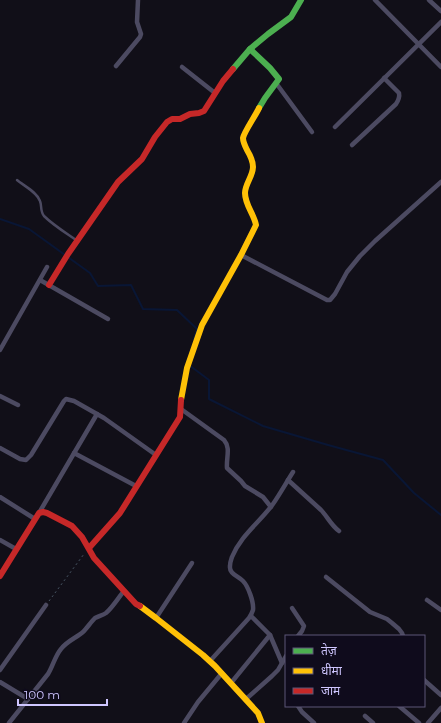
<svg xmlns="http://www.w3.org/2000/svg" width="441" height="723" font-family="Montserrat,'Noto Sans Devanagari',sans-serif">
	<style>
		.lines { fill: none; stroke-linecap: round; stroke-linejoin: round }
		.stream { stroke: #091635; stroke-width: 2 }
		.path { stroke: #485664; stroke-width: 1; stroke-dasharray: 2 3; stroke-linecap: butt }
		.lane { stroke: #4c4a61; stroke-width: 2.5 }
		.street { stroke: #4c4a61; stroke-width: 4.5 }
		.fast { stroke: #4caf50; stroke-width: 6 }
		.slow { stroke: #ffc107; stroke-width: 6 }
		.jam { stroke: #c62828; stroke-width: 6 }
	</style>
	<rect width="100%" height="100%" fill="#110f18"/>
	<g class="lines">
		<g class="stream">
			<path d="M0 219 29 229 90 273 98 286 131 285 143 309 177 310 197 329 194 339"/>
			<path d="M189 365 209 380V399L263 426 328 445 383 460 414 493 441 515"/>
		</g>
		<path class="path" d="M49 601 84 554"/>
		<path class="lane" d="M17 180C24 186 37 192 40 201 42 206 40 211 44 216 53 225 66 233 76 240"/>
		<g class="street">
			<path d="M375 0 441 67"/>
			<path d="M429 0 441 11"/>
			<path d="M116 66 140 37 141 34 137 22 138 0"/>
			<path d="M182 67 215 93"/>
			<path d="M276 83 312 132"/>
			<path d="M335 127 441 22"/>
			<path d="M352 145 396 104C398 101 400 98 399 93L384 78"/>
			<path d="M241 255 327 300H330L335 294 347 272 360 256 375 241 441 182"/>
			<path d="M40 280 108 319"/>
			<path d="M0 350 47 267"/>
			<path d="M0 396 18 405"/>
			<path d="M181 409 224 440C231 448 226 458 227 468L241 481 245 486 263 497 271 507"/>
			<path d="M0 448 20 459 26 460 31 455 64 401 66 399 74 401 104 418 156 455"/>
			<path d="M74 453 136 486"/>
			<path d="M288 480 321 510C327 516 331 525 339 531"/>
			<path d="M0 497 35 519"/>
			<path d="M39 513 97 414"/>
			<path d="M0 540 16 549"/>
			<path d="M326 577 370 612 387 619 392 623 399 629 402 633 403 636"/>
			<path d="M427 600 441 610"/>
			<path d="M292 608 304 626 302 631 298 636"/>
			<path d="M251 616 270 635 282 663"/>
			<path d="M156 618 192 563"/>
			<path d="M210 661 249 618C251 615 252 613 253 610 254 602 248 586 243 581 238 576 229 574 230 566 230 562 231 560 232 557 241 535 260 522 273 504 280 494 286 483 293 472"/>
			<path d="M0 670 46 605"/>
			<path d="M424 680 441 695"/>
			<path d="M0 682 28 699"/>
			<path d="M231 683 270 635"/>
			<path d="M246 699 272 676 278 670 286 656"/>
			<path d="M298 706 302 712 314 723"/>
			<path d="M399 706 419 723"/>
			<path d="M365 716 373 723"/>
			<path d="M9 723 48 674C53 666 55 656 61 649 67 641 76 638 83 632 87 628 91 622 95 618 99 616 103 615 106 613 113 607 118 598 124 591"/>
			<path d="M184 723 198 702 222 673"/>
			<path d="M428 723 441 708"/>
		</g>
		<g class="fast">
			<path d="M250 49 270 68 279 79 265 98 259 108"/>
			<path d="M233 69 250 49 268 34 291 17 301 0"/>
		</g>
		<g class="slow">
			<path d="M181 400 187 368 202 325 241 255 256 225C254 214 245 205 245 193 245 184 253 176 253 167 253 161 250 155 247 150 245 146 243 142 243 138 244 132 256 115 259 108"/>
			<path d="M140 606 156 618 203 655 215 666 258 713 262 723"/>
		</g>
		<g class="jam">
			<path d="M49 285 68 254 118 182 142 159 155 137 167 122 172 119H180L190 114 199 113 204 111 223 81 233 69"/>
			<path d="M89 548 120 513 180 417 181 400"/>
			<path d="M0 576 39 513 43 512 47 513 72 526 82 537 94 558 136 604 140 606"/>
		</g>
	</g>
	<rect x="285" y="635" width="140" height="72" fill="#0f0b1c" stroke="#5c5677"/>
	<rect x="293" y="648" width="20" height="6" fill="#4caf50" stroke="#5c5677"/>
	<text x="321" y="655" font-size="12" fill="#cfc6ff">तेज़</text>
	<rect x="293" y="668" width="20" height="6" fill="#ffc107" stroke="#5c5677"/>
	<text x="321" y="675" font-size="12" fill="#cfc6ff">धीमा</text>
	<rect x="293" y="688" width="20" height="6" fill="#c62828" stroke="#5c5677"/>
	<text x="321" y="695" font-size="12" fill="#cfc6ff">जाम</text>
	<path d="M18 699v6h89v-6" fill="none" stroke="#cfc6ff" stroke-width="2"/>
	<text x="24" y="699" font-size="12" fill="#cfc6ff" stroke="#0f0b1c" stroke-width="3" paint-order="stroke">100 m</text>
</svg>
